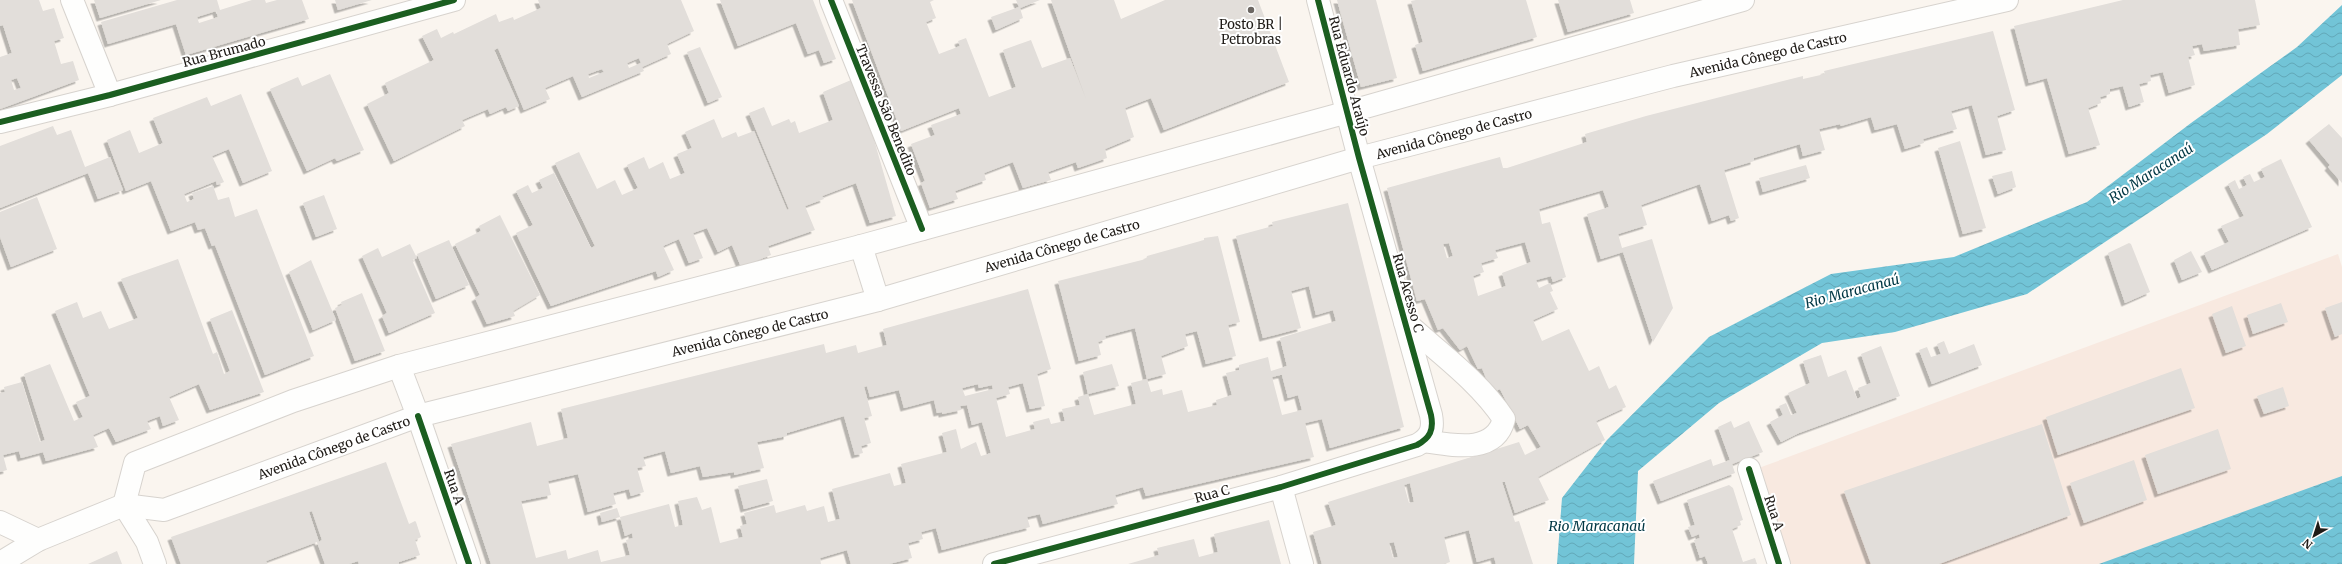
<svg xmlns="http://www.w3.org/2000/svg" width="2342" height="564" font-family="Merriweather,serif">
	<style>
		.industrial { fill: #f8e9e0 }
		.water { fill: url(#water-waves) }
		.building { fill: #e2deda; fill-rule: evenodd; filter: url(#shadow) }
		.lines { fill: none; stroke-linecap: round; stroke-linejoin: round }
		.street-casing { stroke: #d7d3ce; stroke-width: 24 }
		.secondary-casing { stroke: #d7d3ce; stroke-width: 24 }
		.street { stroke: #fefefd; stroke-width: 22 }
		.secondary { stroke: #fefefd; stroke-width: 22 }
		.cycleway-casing { stroke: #fff; stroke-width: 8 }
		.cycleway { stroke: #1b5e20; stroke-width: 6 }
		.poi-dot { fill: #6c6763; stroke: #fff; stroke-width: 1.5 }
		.labels { text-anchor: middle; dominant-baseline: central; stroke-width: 4; stroke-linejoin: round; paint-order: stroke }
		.poi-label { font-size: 13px; fill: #1f1b17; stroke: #fff }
		.street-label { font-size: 13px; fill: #1f1b17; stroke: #fff }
		.water-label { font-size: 14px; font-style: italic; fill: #003744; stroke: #fff }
	</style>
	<defs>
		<pattern id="water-waves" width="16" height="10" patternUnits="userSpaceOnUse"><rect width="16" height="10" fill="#72c4d7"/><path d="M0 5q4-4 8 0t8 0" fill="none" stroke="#62a8b8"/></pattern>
		<filter id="shadow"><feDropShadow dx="-3.5" dy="3.5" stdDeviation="0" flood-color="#0004"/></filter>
	</defs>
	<rect width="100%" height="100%" fill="#faf5ef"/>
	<path class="industrial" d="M2338 254 2342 267V564H1788L1756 469Z"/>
	<g class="water">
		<path d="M2342 5V75L2267 134 2027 294 1895 332 1822 343 1719 403 1638 471 1634 564H1557L1562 498 1607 440 1709 337 1831 274 1954 257 2087 202 2191 123 2297 47Z"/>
		<path d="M2342 476V564H2099Z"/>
	</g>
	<g class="building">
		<path d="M0 0H39L43 11 54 8 64 38 54 41 61 64 73 61 79 80 0 109V57L12 53 3 25 0 26ZM17 78 21 88 14 90 11 80Z"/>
		<path d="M94 0H161L100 18Z"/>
		<path d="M177 0H217L220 10 252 0H265L266 3 277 0H302L309 19 186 55 176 24 108 44 101 22ZM216 11 218 17 199 23 197 17Z"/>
		<path d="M335 0H372L338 10Z"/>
		<path d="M538 0H681L694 31 667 44 671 54 642 67 644 71 582 97 573 76 545 88 550 99 524 110 498 48 494 50 519 106 508 111 506 107 490 114 488 109 462 120 465 126 394 161 367 104 389 93 385 83 434 60 422 36 437 29 441 38 453 32 454 34 496 14 499 22 513 17 514 20 541 8ZM639 58 641 63 629 68 627 63ZM602 69 604 72 589 78 588 74Z"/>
		<path d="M720 0H813L836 59 824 63 819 50 808 54 796 23 738 46Z"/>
		<path d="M852 0H934L930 2 936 18 926 22 939 54 960 46 958 41 966 38 989 97 1016 87 1003 50 1031 40 1042 68 1070 58 1086 99 1051 0H1114L1121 19 1165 0H1258L1289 82 1164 130 1151 98 1125 108 1134 137 1105 149 1107 158 1078 168 1076 162 1048 172 1051 180 1023 188 1013 162 984 173 986 180 955 191 958 199 930 208 921 183 925 181 911 144 935 135 931 125 961 114 959 108 901 131Z"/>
		<path d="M1016 0H1040L1020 8 1023 18 996 30 991 17 1019 7Z"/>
		<path d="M1337 0H1376L1397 78 1361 87Z"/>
		<path d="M1416 0H1526L1537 37 1423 71 1415 45 1423 42 1411 1Z"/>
		<path d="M1558 0H1630L1634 13 1568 32Z"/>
		<path d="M2123 0H2255L2260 25 2238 29 2240 45 2204 51 2202 44 2192 46 2195 55 2188 57 2195 85 2169 93 2163 72 2150 75 2151 81 2139 84 2144 102 2129 107 2123 86 2110 89V94L2100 97 2101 103 2088 108 2100 145 2069 154 2047 78 2029 83 2014 26Z"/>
		<path d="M1993 31 2015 110 1997 116 2006 150 1986 155 1972 105 1951 111 1957 129 1923 139 1924 143 1905 149 1897 124 1875 130 1871 117 1841 126 1840 124 1819 129 1825 150 1803 156 1800 144 1754 158V161L1724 170 1739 218 1731 221 1729 215 1712 221 1700 184 1641 205 1647 225 1618 234 1622 248 1652 239 1673 308 1653 342 1623 252 1601 259 1587 214 1609 207 1603 190 1539 209 1542 224 1550 222 1566 277 1553 282 1551 276 1536 280 1539 288 1550 283 1553 291 1550 292 1558 309 1533 320 1542 341 1569 329 1589 371 1599 366 1609 389 1616 385 1626 407 1596 421 1605 440 1538 477 1549 500 1515 513 1505 482H1502L1515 522 1519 521 1533 564H1496L1494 557 1477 562 1469 530 1444 537 1450 562 1444 564H1322L1313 532 1336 525 1328 502 1519 442 1525 455 1541 447 1528 425 1520 429 1500 389 1492 393 1482 368 1478 369 1467 346 1460 350 1443 328 1438 330 1425 299 1417 301 1387 188 1500 157 1503 168H1507L1587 142 1585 134 1646 116 1803 76V79L1825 74 1824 71ZM1525 242 1531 262 1502 273 1506 286 1478 296 1473 276 1484 272 1481 263 1498 258 1495 250ZM1449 243 1453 256 1447 258 1443 244ZM1410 483 1414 502 1409 503 1404 485ZM1394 542 1398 557 1393 558 1389 543Z"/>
		<path d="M700 47 722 97 708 103 687 52Z"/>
		<path d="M330 74 364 150 337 161 335 158 307 171 270 89 298 77 302 86Z"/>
		<path d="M851 80 866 112 896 216 870 223 856 183 822 196 824 199 805 206 815 230 768 246 771 255 741 267 732 245 718 252 707 228 693 233 703 258 689 263 679 239 663 246 674 270 658 277 656 271 551 306 516 233 533 225 516 191 528 185 532 193 543 188 539 180 554 173 591 248 595 246 555 163 579 152 597 189 615 180 622 195 638 188 627 165 644 157 649 169 663 162 670 179 685 173 677 154 692 148 685 132 714 119 722 138 736 132 738 137 754 131 787 210 789 209 749 113 764 107 772 126 789 119 791 123 795 121 799 133 833 120 823 92Z"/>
		<path d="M241 94 272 171 243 183 229 149 212 156 224 182 217 185 216 181 184 194 187 202 194 199 192 193 213 186 218 200 229 197 235 217 257 209 314 356 265 375 215 245 212 246 205 228 198 230 195 222 171 231 151 181 126 191 107 140 130 130 139 153 163 143 153 118 207 97 211 106Z"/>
		<path d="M2329 124 2342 138V183L2328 167 2330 165 2309 140Z"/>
		<path d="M53 126 57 135 71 130 85 167 110 157 123 190 98 199 88 173 0 208V146Z"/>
		<path d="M1960 141 1986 228 1963 234 1938 148Z"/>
		<path d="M2281 159 2312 227 2212 270 2204 253 2229 242 2221 226 2244 216 2228 184 2235 180 2239 189 2247 185 2243 177 2250 174 2254 182 2265 177 2261 169Z"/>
		<path d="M1806 165 1810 178 1763 192 1759 178Z"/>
		<path d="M2012 171 2016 187 1998 194 1992 176Z"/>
		<path d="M324 195 337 229 316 237 303 203Z"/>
		<path d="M37 197 57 249 11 267 0 237V212Z"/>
		<path d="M1348 203 1404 427 1330 448 1322 419 1305 423 1314 457 1146 496 1143 487 1115 495 1118 504 1043 524 1040 514 1027 517 1030 527 942 550 936 528 921 532 923 539 908 543 912 558 889 564H851L847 550 820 558 821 564H491L451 444 531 422 537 446 568 438 561 409 824 344 826 353 856 345 858 353 887 345 883 329 1028 289 1051 369 1037 374 1045 406 1030 409 1023 383 1008 387 1010 394 996 398 1006 437 1035 429 1033 422 1049 418 1051 424 1065 421 1062 409 1080 405 1078 397 1088 394 1083 372 1112 364 1119 386 1088 394 1094 415 1136 404 1131 383 1147 379 1151 392 1162 389 1163 395 1182 390 1188 412 1217 405 1216 400 1232 395 1226 373 1239 370V365L1268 357 1271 371 1287 366 1280 338 1336 321 1333 310 1316 315 1309 286 1291 291 1301 328 1263 338 1236 236 1273 226 1272 222ZM1280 375H1282L1288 398 1298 395 1302 410 1282 415 1272 377ZM978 384 979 388 992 385 993 389 965 396 962 388ZM867 386 870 397 899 390 904 408 934 400 937 413 942 412V414L961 410 960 406 967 405 972 425 982 422 991 453 981 456 976 442 961 449 956 429 942 433 947 452 901 464 906 483 894 486 890 473 832 489 840 519 828 522 824 506 807 511 805 505 776 513 774 505 744 513 747 524 740 526 743 537 720 543 711 507 702 510 697 497 678 501 683 525 675 527 669 504 620 517 625 536 632 533 633 538 626 540 630 555 601 562 598 550 568 559 566 550 536 558 521 501 551 495 548 481 578 474 588 512 616 504 613 493 629 489 631 496 644 492 637 468 646 466 643 457 665 451 671 473 700 466 703 477 734 472V475L764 468 757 442 787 436V433L844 416 855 455 863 453 861 446 871 443 864 418 872 416 864 387Z"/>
		<path d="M500 215 540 295 513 311 515 316 487 324 475 298 480 295 455 244 481 231 479 226Z"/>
		<path d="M1218 236 1240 322 1228 325 1236 356 1206 364 1197 331 1185 334 1188 346 1161 356 1166 374 1147 379 1135 328 1105 336 1106 339 1098 342 1101 355 1079 361 1058 281 1146 259 1147 256 1204 240V238Z"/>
		<path d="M449 240 469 285 436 299 417 254Z"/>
		<path d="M2129 243 2131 244 2150 292 2125 303 2108 253Z"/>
		<path d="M410 244 417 258 412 260 435 313 389 333 382 316 387 313 362 256 378 248 382 257Z"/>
		<path d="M2191 251 2202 272 2182 280 2174 260Z"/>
		<path d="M178 259 213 354 217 352 224 374 230 371 210 319 232 310 264 392 210 410 199 384 169 397 179 420 163 426 160 416 147 421 151 429 116 442 109 428 93 435 98 447 46 461 43 452 21 458 19 451 3 455 7 470 0 472V393L5 392 4 387 22 382 40 442 45 440 24 374 50 364 74 421 83 417 76 402 90 396 55 311 77 302 83 318 101 311 109 329 138 318 121 279Z"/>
		<path d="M311 260 336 320 313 330 289 272Z"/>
		<path d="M362 293 385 351 355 361 335 308 342 305 341 302Z"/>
		<path d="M2342 302V334L2335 337 2325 308Z"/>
		<path d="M2281 303 2288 322 2253 334 2247 315Z"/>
		<path d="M2232 306 2246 346 2226 353 2212 314Z"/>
		<path d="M1944 341 1949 354 1974 344 1982 365 1932 384 1919 350 1927 347 1931 357 1941 354 1937 344Z"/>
		<path d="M1881 346 1900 396 1799 433 1781 442 1770 422 1783 415 1779 406 1786 403 1791 415 1797 413 1788 393 1810 383 1803 361 1821 355 1828 377 1846 370 1857 399 1861 397 1858 388 1871 383 1861 354Z"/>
		<path d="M2181 368 2195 408 2058 455 2046 417Z"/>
		<path d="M2283 387 2289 406 2264 414 2257 396Z"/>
		<path d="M1731 421 1734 428 1749 421 1763 452 1732 464 1735 473 1661 501 1653 481 1711 459 1713 466 1730 460 1718 427Z"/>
		<path d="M2042 424 2071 515 1939 564H1871L1844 491Z"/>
		<path d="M2218 429 2231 469 2158 494 2145 455Z"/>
		<path d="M2134 460 2147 500 2084 523 2070 483Z"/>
		<path d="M386 462 409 524 415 521 416 522 421 537 415 540 420 555 399 562V564H359L358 561 349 564H325L317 542 266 561 267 564H181L171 537ZM312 511 322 540 319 542 309 512Z"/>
		<path d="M767 479 773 501 744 509 738 486Z"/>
		<path d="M1729 485 1733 488 1743 520 1740 521 1741 525 1732 529 1743 562 1755 558 1757 564H1708L1705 556 1700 558 1694 540 1700 538 1699 534 1692 537 1688 527 1695 525 1687 500Z"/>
		<path d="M617 508 620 517 602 522 600 513Z"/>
		<path d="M1269 520 1281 564H1128L1159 555 1157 548 1194 539 1199 557 1218 552 1214 534Z"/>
		<path d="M117 551 122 564H88Z"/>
	</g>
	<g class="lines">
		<g class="street-casing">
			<g id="street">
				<path d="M72 0 110 95"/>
				<path d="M831 0 922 229"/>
				<path d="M0 122 110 95 454 0"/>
				<path d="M1405 322C1438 352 1479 381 1504 419 1495 455 1452 445 1424 441"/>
				<path d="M418 416 469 564"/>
				<path d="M1749 469 1779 564"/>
				<path d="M1281 487 1302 564"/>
				<path d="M124 505 147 542 155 564"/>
				<path d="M0 522 38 540"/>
				<path d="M994 564 1281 487 1417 445C1430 438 1434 430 1431 415L1359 158 1318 0"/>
			</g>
		</g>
		<g class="secondary-casing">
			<g id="secondary">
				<path d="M861 246 878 300"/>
				<path d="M399 366 418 416"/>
				<path d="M124 505 135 463 293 401 399 366 861 246 1348 112 1743 0"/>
				<path d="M0 563 38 540 124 505 164 510 418 416 878 300 1359 158 1673 76 2007 0"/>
			</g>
		</g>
		<use href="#street" class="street"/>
		<use href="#secondary" class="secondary"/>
		<g class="cycleway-casing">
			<g id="cycleway">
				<path d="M831 0 922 229"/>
				<path d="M0 122 110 95 454 0"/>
				<path d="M418 416 469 564"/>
				<path d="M1749 469 1779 564"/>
				<path d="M994 564 1281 487 1417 445C1430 438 1434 430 1431 415L1359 158 1318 0"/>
			</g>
		</g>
		<use href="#cycleway" class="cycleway"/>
	</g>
	<circle class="poi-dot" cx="1251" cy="10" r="4"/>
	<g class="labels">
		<g class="poi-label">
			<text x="1251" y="24">Posto BR |<tspan x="1251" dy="15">Petrobras</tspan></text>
		</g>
		<g class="street-label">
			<text transform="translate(224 52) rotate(-15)">Rua Brumado</text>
			<text transform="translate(1768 55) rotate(-13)">Avenida Cônego de Castro</text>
			<text transform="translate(1349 76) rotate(75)">Rua Eduardo Araújo</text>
			<text transform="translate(886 110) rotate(68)">Travessa São Benedito</text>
			<text transform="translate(1454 134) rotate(-15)">Avenida Cônego de Castro</text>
			<text transform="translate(1062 246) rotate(-16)">Avenida Cônego de Castro</text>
			<text transform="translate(1408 293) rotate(74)">Rua Acesso C</text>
			<text transform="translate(750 333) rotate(-14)">Avenida Cônego de Castro</text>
			<text transform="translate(334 448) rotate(-20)">Avenida Cônego de Castro</text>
			<text transform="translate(454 487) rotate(71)">Rua A</text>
			<text transform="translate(1212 494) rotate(-15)">Rua C</text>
			<text transform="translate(1774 513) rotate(72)">Rua A</text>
		</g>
		<g class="water-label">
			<text transform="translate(2151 173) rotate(-33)">Rio Maracanaú</text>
			<text transform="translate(1852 291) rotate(-15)">Rio Maracanaú</text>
			<text x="1597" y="526">Rio Maracanaú</text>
		</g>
	</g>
	<g transform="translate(2314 536) rotate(219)" stroke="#ffffff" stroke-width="3" paint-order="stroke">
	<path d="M0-3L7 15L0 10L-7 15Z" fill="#1f1b17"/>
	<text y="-6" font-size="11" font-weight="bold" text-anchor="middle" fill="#1f1b17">N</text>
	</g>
</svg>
